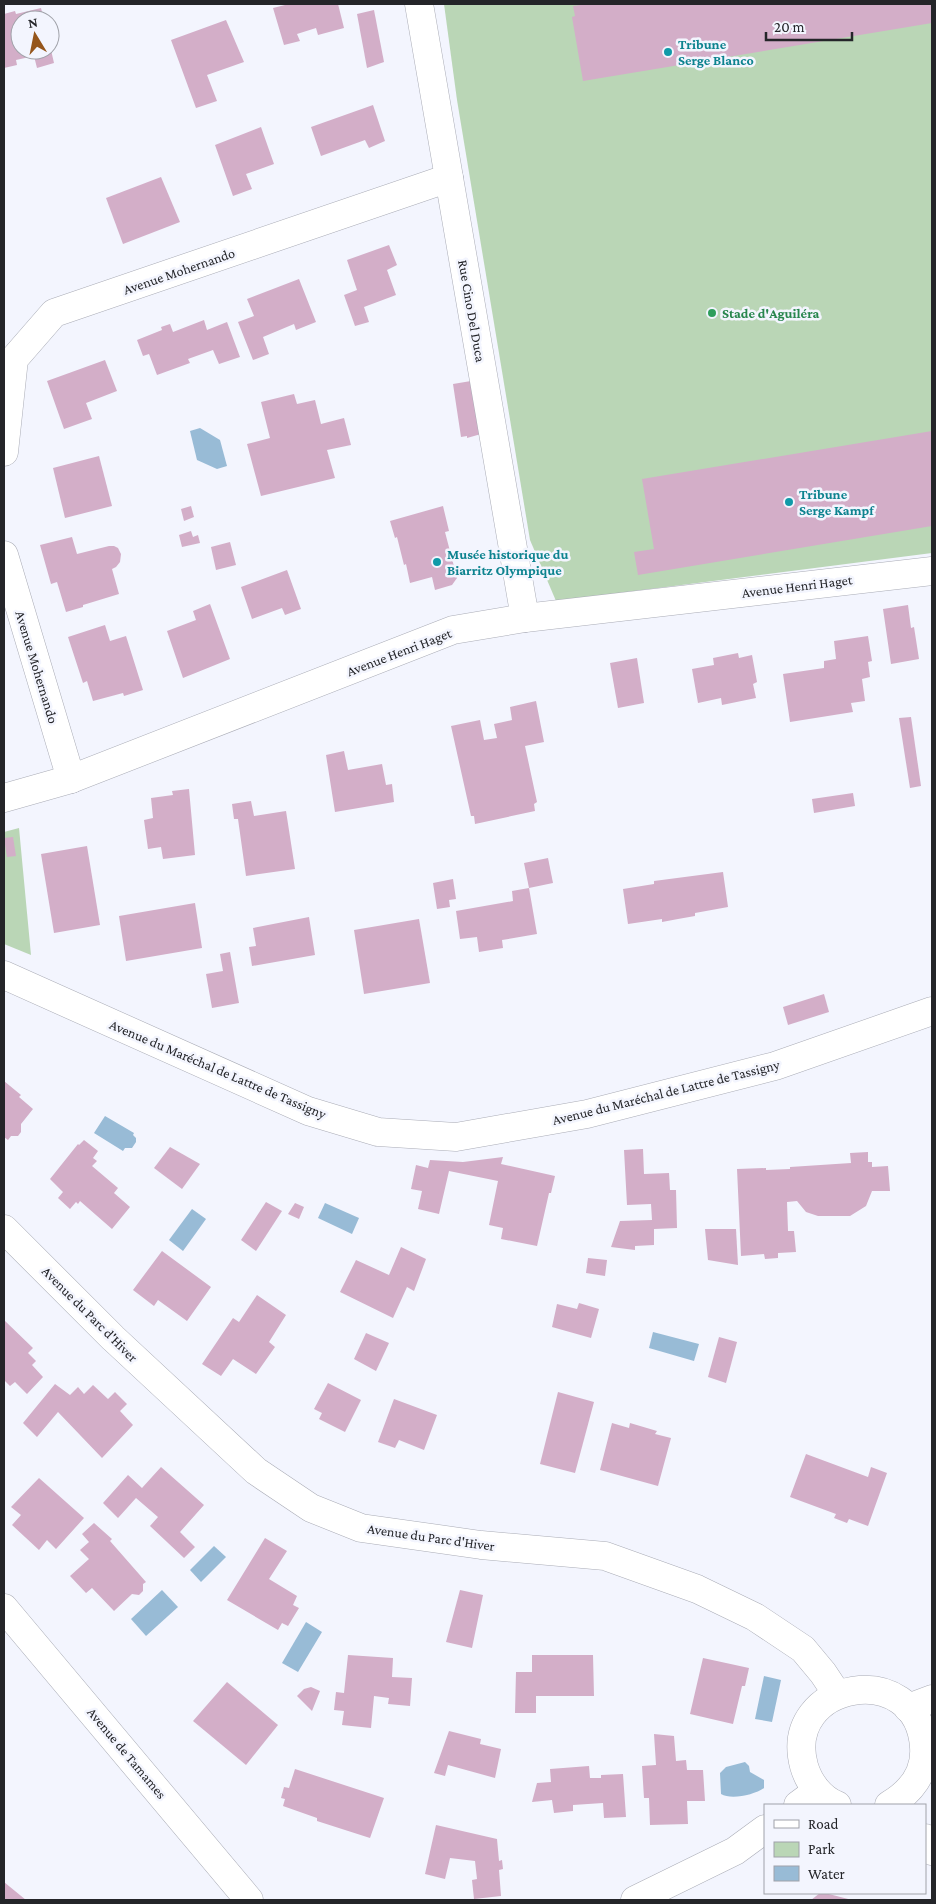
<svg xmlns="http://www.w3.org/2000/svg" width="936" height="1904" font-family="'Crimson Pro',serif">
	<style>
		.green { fill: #bad6b6 }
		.water { fill: #98bbd6 }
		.building { fill: #d3aec8 }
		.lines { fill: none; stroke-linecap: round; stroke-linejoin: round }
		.street-casing { stroke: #aaacb6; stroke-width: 29 }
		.secondary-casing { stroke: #aaacb6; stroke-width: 29 }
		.street { stroke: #fff; stroke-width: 28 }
		.secondary { stroke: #fff; stroke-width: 28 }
		.culture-dot { fill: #0f9aa8; stroke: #f3f5fe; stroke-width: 2 }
		.leisure-dot { fill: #2e9e5b; stroke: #f3f5fe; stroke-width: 2 }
		.labels { text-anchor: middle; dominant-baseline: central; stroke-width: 5; stroke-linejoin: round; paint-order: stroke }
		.culture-label { font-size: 14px; font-weight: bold; fill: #0d838f; stroke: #f3f5fe; text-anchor: start }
		.street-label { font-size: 14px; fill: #242529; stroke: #f3f5fe }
		.leisure-label { font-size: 14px; font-weight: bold; fill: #27864d; stroke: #f3f5fe; text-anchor: start }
	</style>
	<rect width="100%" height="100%" fill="#f3f5fe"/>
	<g class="green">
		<path d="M444 4H932V553L556 601 530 540 457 100Z"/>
		<path d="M19 828 31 955 4 944V832Z"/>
	</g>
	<g class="water">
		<path d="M200 428 220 440 227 466 217 469 197 460 190 431Z"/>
		<path d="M105 1116 134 1133 133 1135 136 1138V1142L132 1148H125L123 1151 94 1133Z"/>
		<path d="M325 1203 359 1218 352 1234 318 1218Z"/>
		<path d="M192 1209 206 1219 183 1251 169 1240Z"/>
		<path d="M653 1332 699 1344 694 1361 649 1348Z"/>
		<path d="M214 1546 226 1557 201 1582 190 1570Z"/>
		<path d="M162 1590 178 1607 146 1636 131 1619Z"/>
		<path d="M306 1622 322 1632 298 1672 282 1663Z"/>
		<path d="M764 1676 781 1680 772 1722 755 1719Z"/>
		<path d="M745 1762 749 1766 750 1772 764 1780V1788C754 1795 731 1800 721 1794L720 1773 726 1767Z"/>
	</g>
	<g class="building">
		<path d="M289 4H338L344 28 318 35 316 28 297 34 300 41 284 45 273 8Z"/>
		<path d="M587 4H932V23L583 81 572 17 575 16 573 6Z"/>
		<path d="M41 8 44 20H20V50H51L54 63 37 68 34 56 16 60 17 65 4 68V14L15 11 16 14Z"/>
		<path d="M374 10 384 62 367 68 357 14Z"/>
		<path d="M226 20 244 62 207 75 217 101 196 108 171 40Z"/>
		<path d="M373 105 385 141 369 148 365 140 321 156 311 127Z"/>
		<path d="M261 127 274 164 246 174 252 189 233 196 215 145Z"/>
		<path d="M161 177 180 222 123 244 106 198Z"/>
		<path d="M389 245 397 265 387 270 396 295 364 307 369 322 355 326 344 295 357 290 347 260Z"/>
		<path d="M299 279 316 322 296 330 294 324 263 337 269 354 253 360 238 322 254 316 247 299Z"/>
		<path d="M204 320 207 330 227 322 240 357 219 364 213 350 188 359 190 363 157 375 149 354 143 356 137 340 162 330 161 327 170 324 173 332Z"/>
		<path d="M105 360 117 391 86 403 92 419 64 429 47 381Z"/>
		<path d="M471 381 481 434 467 438V436L461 437 453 384Z"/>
		<path d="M294 394 297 404 315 400 321 424 344 418 351 445 327 450 335 478 261 496 247 444 270 438 261 402Z"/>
		<path d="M932 431V526L638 575 634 552 654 549 642 479Z"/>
		<path d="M99 456 112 506 65 518 53 468Z"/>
		<path d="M191 506 194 517 184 521 181 509Z"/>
		<path d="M443 506 449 531 445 532 457 578 452 585 435 590 432 577 410 583 406 564 404 565 397 537 395 538 390 521Z"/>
		<path d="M191 531 193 537 198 535 200 543 182 547 179 535Z"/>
		<path d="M72 537 77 554 109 546H114L118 548 121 554 120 562 116 567 112 569 119 594 83 605V607L66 612 57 582 51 584 40 545Z"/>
		<path d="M230 542 236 565 216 570 211 547Z"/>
		<path d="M287 570 301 609 285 615 282 608 252 619 241 587Z"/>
		<path d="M210 604 230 659 183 678 167 631 196 620 193 611Z"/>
		<path d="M908 605 911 628 914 627 919 659 891 664 883 609Z"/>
		<path d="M105 625 110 641 126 636 143 690 124 696 123 693 93 701 87 681 83 683 68 637Z"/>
		<path d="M868 636 872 661 868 662 870 677 862 679 865 701 851 703 853 712 790 722 783 674 824 668V661L836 659 834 641Z"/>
		<path d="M738 653 739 658 752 655 757 682 753 684 756 698 722 705 721 698 698 703 692 669 714 665 713 658Z"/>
		<path d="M637 658 644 703 618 708 610 663Z"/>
		<path d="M536 701 544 742 525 746 537 802 534 804 535 811 475 824 474 816H471L451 726 480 720 484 740 497 738 494 724 512 720 510 707Z"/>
		<path d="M911 717 921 786 910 788 899 718Z"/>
		<path d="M344 751 348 770 382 764 386 785 392 784 394 802 335 812 326 755Z"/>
		<path d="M189 789 195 855 163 859 161 847 148 849 144 820 153 818 151 798 173 795 172 791Z"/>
		<path d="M853 793 855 806 814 813 812 799Z"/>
		<path d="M251 801 254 816 286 811 295 869 246 876 238 819H234L232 804Z"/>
		<path d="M13 837 16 856 7 857 4 838Z"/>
		<path d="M87 846 100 925 54 933 41 854Z"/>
		<path d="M548 858 553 883 529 888 524 863Z"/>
		<path d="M723 872 728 907 695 913V916L678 919 662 922V919L628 924 623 889 654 884V881Z"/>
		<path d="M453 879 456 899 449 900 450 907 437 909 433 883Z"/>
		<path d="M529 888 537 934 502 940 503 948 479 952 477 937 460 939 456 911 513 901 512 891Z"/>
		<path d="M195 903 202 948 126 961 119 916Z"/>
		<path d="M309 917 315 955 252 966 249 947 256 946 253 928Z"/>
		<path d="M419 919 430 983 364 994 354 930Z"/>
		<path d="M230 952 239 1003 212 1008 206 974 223 971 220 954Z"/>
		<path d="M824 994 829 1012 788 1025 783 1007Z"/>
		<path d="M4 1081 21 1095 19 1097 33 1109 21 1124V1132L18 1136H11L8 1140 4 1137Z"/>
		<path d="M84 1140 98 1151 93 1158 97 1161 92 1166 118 1188 114 1193 130 1207 112 1229 80 1201 78 1204 76 1202 70 1209 58 1198 63 1192 50 1179 78 1144 79 1145Z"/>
		<path d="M170 1147 200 1164 182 1189 154 1168Z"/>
		<path d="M643 1149 644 1174 669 1173 670 1190H676L677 1228 654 1229V1245L635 1246V1250L611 1247 620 1221 652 1220 651 1204 627 1205 624 1150Z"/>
		<path d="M868 1152V1162H872V1167L888 1166 890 1191H872L866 1206 850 1216H818L806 1212 797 1201 787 1202 788 1231H794L796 1252 778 1253V1258L765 1259 764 1254 741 1256 737 1169 766 1168V1170L790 1169V1167L851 1163 850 1153Z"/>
		<path d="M503 1157 501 1164 555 1176 551 1193H549L537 1246 501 1239 503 1228 489 1225 498 1181 449 1171 439 1214 418 1209 422 1191 411 1189 416 1165 428 1168 430 1160 463 1162Z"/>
		<path d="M266 1202 282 1211 256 1251 241 1240Z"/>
		<path d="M295 1203 304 1207 299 1219 288 1214Z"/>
		<path d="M705 1229H736L738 1265 708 1260Z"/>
		<path d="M401 1247 426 1259 414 1291 407 1287 393 1318 340 1292 356 1260 389 1275Z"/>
		<path d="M162 1251 211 1287 187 1321 158 1300 154 1306 133 1290Z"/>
		<path d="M588 1258 607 1260 605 1276 586 1273Z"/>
		<path d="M257 1295 286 1315 269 1342 275 1347 256 1374 233 1359 221 1376 202 1364 233 1318 239 1322Z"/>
		<path d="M579 1303 599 1309 591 1338 552 1327 557 1304 577 1309Z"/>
		<path d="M4 1320 33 1348 28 1353 36 1361 32 1365 43 1377 27 1394 15 1382 10 1386 4 1380Z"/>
		<path d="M366 1333 389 1343 376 1371 354 1359Z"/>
		<path d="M719 1337 737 1342 726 1383 708 1377Z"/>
		<path d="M328 1383 361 1400 345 1432 319 1419 322 1413 314 1409Z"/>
		<path d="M55 1384 70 1395 78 1387 84 1394 93 1385 108 1399 115 1392 127 1404 120 1411 133 1425 102 1458 58 1412 37 1437 23 1423Z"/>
		<path d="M558 1392 594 1402 575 1473 540 1464Z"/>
		<path d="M394 1399 437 1415 424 1450 399 1440 395 1448 378 1442Z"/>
		<path d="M612 1423 629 1428 630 1423 657 1431 655 1434 671 1438 658 1486 600 1470Z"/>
		<path d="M806 1454 868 1477 871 1467 887 1473 868 1526 849 1519 847 1523 834 1518 836 1514 790 1497Z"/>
		<path d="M161 1467 204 1505 180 1532 195 1547 184 1558 150 1526 158 1517 136 1498 118 1518 103 1503 128 1475 142 1488Z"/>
		<path d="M39 1478 84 1518 56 1549 47 1540 39 1550 12 1525 21 1515 11 1507Z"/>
		<path d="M94 1523 112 1539 110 1541 146 1582 143 1584V1591L139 1595 132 1594 114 1611 92 1588 86 1593 70 1576 89 1559 80 1550 89 1542 82 1534Z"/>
		<path d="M265 1538 287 1551 269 1579 297 1596 293 1605 299 1608 288 1626 282 1623 278 1630 227 1600Z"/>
		<path d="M460 1590 483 1595 472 1648 446 1642Z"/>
		<path d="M348 1655 393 1658 392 1677 412 1678 410 1706 388 1704 389 1698 374 1696 371 1728 342 1725 344 1711 334 1710 336 1692 344 1693Z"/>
		<path d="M532 1655H593L594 1696H536V1713H515L516 1672H532Z"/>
		<path d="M703 1658 749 1668 745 1686H742L733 1724 690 1714Z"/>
		<path d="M227 1682 278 1725 246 1765 193 1721Z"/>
		<path d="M311 1687 320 1691 312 1711 297 1696 304 1689Z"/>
		<path d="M449 1731 481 1739 480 1744 501 1749 495 1778 448 1765 445 1776 434 1773Z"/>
		<path d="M654 1734 674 1736 676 1761 686 1760 687 1770H703L705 1801H687L688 1824 650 1825 649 1798H644L642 1766 656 1765Z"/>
		<path d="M589 1766 590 1778H601V1775L623 1774 626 1817 604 1818 603 1803 573 1805V1811L554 1813 552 1800 532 1802 537 1783 551 1782 550 1769Z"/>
		<path d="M295 1769 384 1798 370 1838 317 1821V1818L283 1806 285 1799 281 1798 284 1787 289 1788Z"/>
		<path d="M436 1825 497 1839 499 1861 502 1860 503 1869 499 1870 501 1896 474 1899 472 1880 477 1879 475 1861 450 1858 445 1879 425 1874Z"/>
		<path d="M4 1882 26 1900H4Z"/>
		<path d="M820 1893H825L852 1900H811Z"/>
	</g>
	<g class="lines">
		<g class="street-casing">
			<g id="street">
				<path d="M419 4 525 618"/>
				<path d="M4 452 14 359 54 313 449 178"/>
				<path d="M4 555 71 779"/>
				<path d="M4 1229 113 1338 256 1471 311 1508 361 1528 481 1545 605 1556 697 1589 755 1617 803 1649 823 1673 837 1694"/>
				<path d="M4 1608 249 1900"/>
				<path d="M908 1708 932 1699"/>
				<path d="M798 1805 817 1791"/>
				<path d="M837 1805C821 1799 809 1783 804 1766 781 1681 918 1657 924 1747 926 1773 911 1792 889 1805"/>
				<path d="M925 1838 932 1851"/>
				<path d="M635 1900 735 1851 765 1829"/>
			</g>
		</g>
		<g class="secondary-casing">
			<g id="secondary">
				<path d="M4 798 71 779 453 630 525 618 932 571"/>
				<path d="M4 975 308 1111 378 1132 456 1137 587 1114 775 1066 932 1011"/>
			</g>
		</g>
		<use href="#street" class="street"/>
		<use href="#secondary" class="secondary"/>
	</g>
	<g class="culture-dot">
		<circle cx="668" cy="52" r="5"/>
		<circle cx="789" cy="502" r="5"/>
		<circle cx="437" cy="562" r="5"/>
	</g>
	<circle class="leisure-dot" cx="712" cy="313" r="5"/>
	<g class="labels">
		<g class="culture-label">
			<text x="678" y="44">Tribune<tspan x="678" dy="16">Serge Blanco</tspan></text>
			<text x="799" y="494">Tribune<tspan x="799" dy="16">Serge Kampf</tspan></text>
			<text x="447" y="554">Musée historique du<tspan x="447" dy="16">Biarritz Olympique</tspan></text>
		</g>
		<g class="street-label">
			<text transform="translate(179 271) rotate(-19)">Avenue Mohernando</text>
			<text transform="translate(472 311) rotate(80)">Rue Cino Del Duca</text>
			<text transform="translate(797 586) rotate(-7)">Avenue Henri Haget</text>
			<text transform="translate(399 652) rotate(-21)">Avenue Henri Haget</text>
			<text transform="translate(37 667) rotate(73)">Avenue Mohernando</text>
			<text transform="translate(218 1069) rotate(23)">Avenue du Maréchal de Lattre de Tassigny</text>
			<text transform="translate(666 1092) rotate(-14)">Avenue du Maréchal de Lattre de Tassigny</text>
			<text transform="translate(90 1314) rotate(45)">Avenue du Parc d'Hiver</text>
			<text transform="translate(431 1537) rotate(8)">Avenue du Parc d'Hiver</text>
			<text transform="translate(127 1753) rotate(50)">Avenue de Tamames</text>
		</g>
		<g class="leisure-label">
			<text x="722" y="313">Stade d'Aguiléra</text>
		</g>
	</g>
	<rect width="936" height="1904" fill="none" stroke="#242529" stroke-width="10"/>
	<rect x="764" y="1804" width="162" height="90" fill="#f3f5fe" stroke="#a0a2a9"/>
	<rect x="774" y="1820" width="25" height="8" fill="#ffffff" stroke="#a0a2a9"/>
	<text x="808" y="1829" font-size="15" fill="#242529">Road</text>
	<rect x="774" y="1842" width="25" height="15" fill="#bad6b6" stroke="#a0a2a9"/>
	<text x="808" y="1854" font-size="15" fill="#242529">Park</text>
	<rect x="774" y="1866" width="25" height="15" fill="#98bbd6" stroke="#a0a2a9"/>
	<text x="808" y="1879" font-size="15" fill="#242529">Water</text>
	<g transform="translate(35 35) rotate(350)"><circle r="24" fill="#f3f5fe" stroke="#a0a2a9"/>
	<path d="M0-4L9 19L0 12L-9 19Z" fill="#95561c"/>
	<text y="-8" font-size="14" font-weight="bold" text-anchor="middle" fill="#242529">N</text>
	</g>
	<path d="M766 32v8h86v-8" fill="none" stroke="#242529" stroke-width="2.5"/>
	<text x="774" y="32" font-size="15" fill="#242529" stroke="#f3f5fe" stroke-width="4" paint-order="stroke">20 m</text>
</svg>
